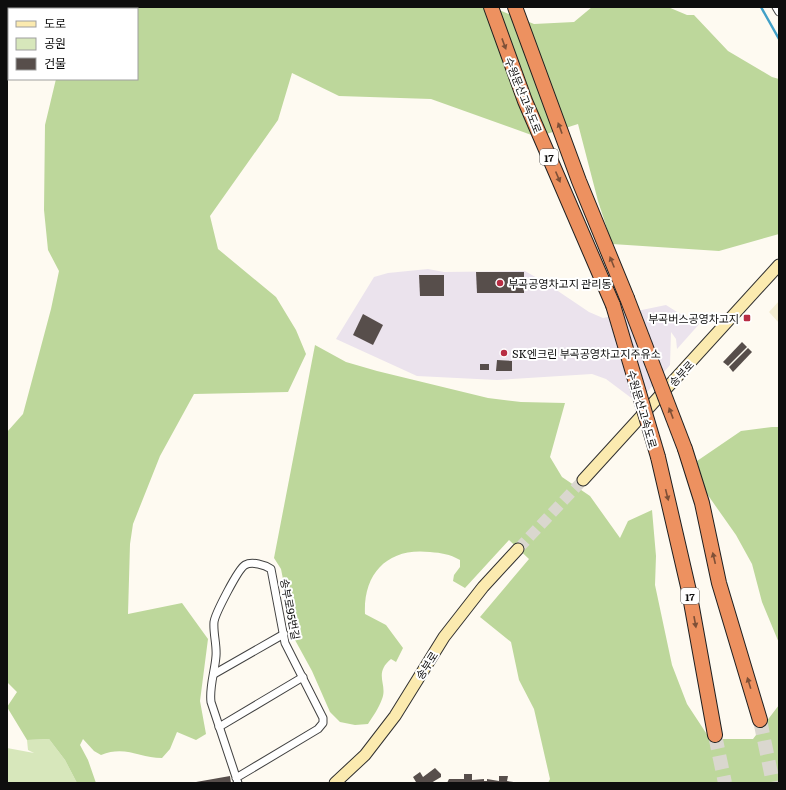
<svg xmlns="http://www.w3.org/2000/svg" width="786" height="790" font-family="Literata,'Noto Sans KR',serif">
	<style>
		.industrial { fill: #ebe3ed }
		.farmland { fill: #f3edd2 }
		.green { fill: #d7e7bb }
		.forest { fill: #bdd79b }
		.lines { fill: none; stroke-linecap: round; stroke-linejoin: round }
		.stream { stroke: #42a0c7; stroke-width: 2.5 }
		.building { fill: #574e4b }
		.secondary-tunnel { stroke: #dad7cf; stroke-width: 11; stroke-dasharray: 11 5.5; stroke-linecap: butt }
		.highway-tunnel { stroke: #dad7cf; stroke-width: 14; stroke-dasharray: 14 7; stroke-linecap: butt }
		.street-casing { stroke: #414141; stroke-width: 9 }
		.secondary-casing { stroke: #303030; stroke-width: 13 }
		.highway-casing { stroke: #1f1f1f; stroke-width: 16 }
		.street { stroke: #fff; stroke-width: 7 }
		.secondary { stroke: #fbeaaf; stroke-width: 11 }
		.highway { stroke: #ed9160; stroke-width: 14 }
		.highway-bridge-casing { stroke: #1f1f1f; stroke-width: 16; stroke-linecap: butt }
		.highway-bridge { stroke: #ed9160; stroke-width: 14 }
		.oneway { fill: #7e5037 }
		.poi-dot { fill: #b82d43; stroke: #fff; stroke-width: 1.5 }
		.labels { text-anchor: middle; dominant-baseline: central; stroke-width: 4; stroke-linejoin: round; paint-order: stroke }
		.shield { fill: #fff; stroke: #565656; stroke-width: 1 }
		.shield-label { font-size: 10px; font-weight: bold; fill: #0e0e0e }
		.street-label { font-size: 11px; fill: #0e0e0e; stroke: #fff }
		.poi-label { font-size: 11px; fill: #0e0e0e; stroke: #fff; text-anchor: start }
	</style>
	<rect width="100%" height="100%" fill="#fefaf1"/>
	<path class="industrial" d="M428 269 444 272 525 271 549 285 589 312 603 318 666 305 685 317 701 322 677 349 676 339 671 332 670 365 638 403 606 379 592 374 497 380 417 376 336 339 374 277 388 273Z"/>
	<path class="farmland" d="M779 301V323L769 312Z"/>
	<path class="green" d="M49 739 65 760 77 783H7V748L34 753 28 750 27 740Z"/>
	<g class="forest">
		<path d="M89 7H498L499 10 534 24 574 22 592 7H668L687 15H694L728 51 772 77 779 79V234L719 251 612 244 598 201 578 124 537 137 431 99 339 96 292 73 278 120 210 216 218 249 276 297 296 330 306 354 288 392 194 394 160 456 133 524 130 544 128 614 182 603 208 639 200 701 206 734 196 740 177 732 170 749 162 758C140 758 125 745 101 755L94 751 83 739 80 745 88 760 96 783H77L65 760 49 739 27 740 7 707 17 692 7 682V432L23 414 51 309 59 271 48 250 44 210 45 125 56 79H137V9H88Z"/>
		<path d="M315 345 346 362 377 371 488 398 521 402 565 403 550 457 562 477 590 496 620 538 628 521 652 510 656 556 655 585 672 665 687 704 710 739H753L779 705V783H548L550 779 534 709 519 680 511 642 480 617 529 559 509 540 465 588 453 581 454 575 460 567V560C449 554 442 553 430 552 388 547 363 573 365 614L386 625 403 648 396 662 391 659C373 674 388 684 382 699 379 708 373 716 368 724L355 725 340 722 330 712 312 671 295 640 281 569 274 558Z"/>
		<path d="M772 427H779V643L762 602 752 564 736 535 705 491 697 461 741 431Z"/>
	</g>
	<g class="lines">
		<path class="stream" d="M761 7 779 39"/>
	</g>
	<g class="building">
		<path d="M476 272H524V293H477Z"/>
		<path d="M419 275H444V296H420Z"/>
		<path d="M363 314 383 325 373 345 353 335Z"/>
		<path d="M742 342 747 347 728 366 723 362Z"/>
		<path d="M748 348 752 352 733 372 729 367Z"/>
		<path d="M497 360 512 361V371H496Z"/>
		<rect x="480" y="364" width="9" height="6"/>
		<path d="M435 768 441 774V777L431 783H414L416 782 413 777 420 772 423 777Z"/>
		<path d="M464 774H472V780L484 779V781H487V779L499 781V776H508L507 781 521 783H447L449 779H464Z"/>
		<path d="M230 776 231 783H196V782Z"/>
	</g>
	<g class="lines">
		<path class="secondary-tunnel" d="M518 549 583 480"/>
		<g class="highway-tunnel">
			<path d="M760 720 773 783"/>
			<path d="M715 735 725 783"/>
		</g>
		<g class="street-casing">
			<g id="street">
				<path d="M776 7 779 12"/>
				<path d="M214 674 284 634"/>
				<path d="M219 727 303 677"/>
				<path d="M236 778 318 729 323 723V718L285 643 271 569C265 565 252 561 245 565 238 569 215 614 214 622 213 633 217 645 216 656 215 671 209 687 211 702L238 783"/>
			</g>
		</g>
		<g class="secondary-casing">
			<g id="secondary">
				<path d="M583 480 779 265"/>
				<path d="M335 783 365 755 395 716 444 637 483 587 518 549"/>
			</g>
		</g>
		<g class="highway-casing">
			<g id="highway">
				<path d="M491 7 525 101 613 305"/>
				<path d="M515 7 579 181 627 298"/>
				<path d="M19 9 20 7"/>
				<path d="M36 9 38 7"/>
				<path d="M7 25 9 23"/>
				<path d="M7 52 9 50"/>
				<path d="M685 449 702 503 719 583 760 720"/>
				<path d="M658 457 689 591 715 735"/>
			</g>
		</g>
		<use href="#street" class="street"/>
		<use href="#secondary" class="secondary"/>
		<use href="#highway" class="highway"/>
		<g class="highway-bridge-casing">
			<g id="highway-bridge">
				<path d="M627 298 685 449"/>
				<path d="M613 305 658 457"/>
			</g>
		</g>
		<use href="#highway-bridge" class="highway-bridge"/>
	</g>
	<defs><path id="oneway-solid" d="M-6-.8H1V-3.2L6.5 0L1 3.2V.8H-6Z"/></defs>
	<g class="oneway">
		<use href="#oneway-solid" transform="translate(504 44) rotate(70)"/>
		<use href="#oneway-solid" transform="translate(560 128) rotate(-110)"/>
		<use href="#oneway-solid" transform="translate(558 177) rotate(67)"/>
		<use href="#oneway-solid" transform="translate(612 262) rotate(-112)"/>
		<use href="#oneway-solid" transform="translate(671 413) rotate(-111)"/>
		<use href="#oneway-solid" transform="translate(667 495) rotate(76)"/>
		<use href="#oneway-solid" transform="translate(714 558) rotate(-103)"/>
		<use href="#oneway-solid" transform="translate(695 622) rotate(80)"/>
		<use href="#oneway-solid" transform="translate(749 683) rotate(-107)"/>
	</g>
	<g class="poi-dot">
		<circle cx="500" cy="283" r="4"/>
		<rect x="743" y="314" width="8" height="8" rx="2"/>
		<circle cx="504" cy="353" r="4"/>
	</g>
	<g class="labels">
		<g class="shield">
			<rect x="540" y="149" width="18" height="16" rx="3"/>
			<rect x="681" y="588" width="18" height="16" rx="3"/>
		</g>
		<g class="shield-label">
			<text x="549" y="157">17</text>
			<text x="690" y="596">17</text>
		</g>
		<g class="street-label">
			<text transform="translate(524 95) rotate(68)">수원문산고속도로</text>
			<text transform="translate(681 373) rotate(-47)">송부로</text>
			<text transform="translate(643 409) rotate(74)">수원문산고속도로</text>
			<text transform="translate(291 609) rotate(79)">송부로95번길</text>
			<text transform="translate(426 665) rotate(-57)">송부로</text>
		</g>
		<g class="poi-label">
			<text x="508" y="283">부곡공영차고지 관리동</text>
			<text x="739" y="318" text-anchor="end">부곡버스공영차고지</text>
			<text x="512" y="353">SK엔크린 부곡공영차고지주유소</text>
		</g>
	</g>
	<rect width="786" height="790" fill="none" stroke="#0e0e0e" stroke-width="16"/>
	<rect x="8" y="8" width="130" height="72" fill="#ffffff" stroke="#9f9f9f"/>
	<rect x="16" y="21" width="20" height="6" fill="#fbeaaf" stroke="#9f9f9f"/>
	<text x="44" y="28" font-size="12" fill="#0e0e0e">도로</text>
	<rect x="16" y="38" width="20" height="12" fill="#d7e7bb" stroke="#9f9f9f"/>
	<text x="44" y="48" font-size="12" fill="#0e0e0e">공원</text>
	<rect x="16" y="58" width="20" height="12" fill="#574e4b" stroke="#9f9f9f"/>
	<text x="44" y="68" font-size="12" fill="#0e0e0e">건물</text>
</svg>
